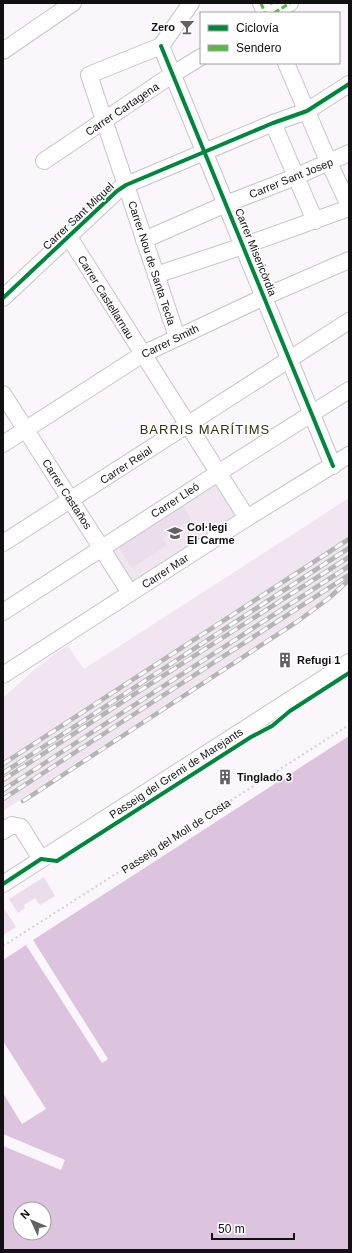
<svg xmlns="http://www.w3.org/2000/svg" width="352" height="1253" font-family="Arial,sans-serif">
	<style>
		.built { fill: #f0e5f0 }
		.green { fill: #ecdded }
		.water { fill: #ddc4de; fill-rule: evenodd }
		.pier { fill: #fbf6fc }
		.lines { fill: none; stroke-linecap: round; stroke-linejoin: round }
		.minor-casing { stroke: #c8c4c8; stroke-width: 18 }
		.path { stroke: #d1d1d2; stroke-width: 2; stroke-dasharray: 2 3; stroke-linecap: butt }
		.minor { stroke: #fefeff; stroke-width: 16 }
		.rail-casing { stroke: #b6b5b6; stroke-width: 4.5 }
		.rail { stroke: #fff; stroke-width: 3; stroke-dasharray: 9; stroke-linecap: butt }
		.quiet { stroke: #58b947; stroke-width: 3; stroke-dasharray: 6 3; stroke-linecap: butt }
		.cycleway-casing { stroke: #fff; stroke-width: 6 }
		.cycleway { stroke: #00873e; stroke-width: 4 }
		.labels { text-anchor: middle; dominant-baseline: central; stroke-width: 3; stroke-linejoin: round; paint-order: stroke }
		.poi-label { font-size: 11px; font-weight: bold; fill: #131013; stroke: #fff; text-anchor: start }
		.street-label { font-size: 11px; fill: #131013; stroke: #fff }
		.quarter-label { font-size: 13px; letter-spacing: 1px; fill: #2f330a; stroke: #fff }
	</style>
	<rect width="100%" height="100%" fill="#fbf6fc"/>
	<g class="built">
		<path d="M217 481 240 517 134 586 110 549Z"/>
		<path d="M349 498V584L3 811V698L34 670 60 650 68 646 84 669Z"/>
	</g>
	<g class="green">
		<path d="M183 506 191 519 163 538 167 545 132 568 119 548Z"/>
		<path d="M44 877 55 896 40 905 35 898 24 905 25 908 18 913 9 899Z"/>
		<path d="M3 907 16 927 3 935Z"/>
	</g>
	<path class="water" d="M349 736V1250H3V1093L22 1124 46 1109 3 1041V960L26 945 102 1063 108 1059 33 940ZM20 1209H44V1233H20Z"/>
	<path class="pier" d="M3 1134 65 1160 61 1170 3 1146Z"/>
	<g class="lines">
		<g class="minor-casing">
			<g id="minor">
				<path d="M261 3 265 13"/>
				<path d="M274 13 290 3"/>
				<path d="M161 46 333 466"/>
				<path d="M3 51 73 3"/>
				<path d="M286 63 329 163 349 205"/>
				<path d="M273 123 315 221"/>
				<path d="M44 161 173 74 201 57"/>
				<path d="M69 237 247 518"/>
				<path d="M144 240 226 204 295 177 349 153"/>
				<path d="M156 275 243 246 349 208"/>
				<path d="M3 298 117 191 126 185 273 123 307 111 349 84"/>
				<path d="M177 337 89 75 161 46 191 3"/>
				<path d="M3 394 130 593"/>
				<path d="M3 444 143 354 264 297 349 260"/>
				<path d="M3 543 349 321"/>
				<path d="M3 612 218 473 349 390"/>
				<path d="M3 675 247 518 349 455"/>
				<path d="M3 831 12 825 21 827 41 859"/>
				<path d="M3 884 349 662"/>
			</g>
		</g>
		<path class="path" d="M3 946 349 725"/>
		<use href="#minor" class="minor"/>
		<g class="rail-casing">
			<g id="rail">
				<path d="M3 764 349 539"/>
				<path d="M3 773 349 548"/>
				<path d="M3 780 130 697 349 557"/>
				<path d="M3 790 349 566"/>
				<path d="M3 799 349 575"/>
				<path d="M23 801 298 621 328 599 349 580"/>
			</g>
		</g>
		<use href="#rail" class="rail"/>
		<g class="quiet">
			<path d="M261 3 265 13"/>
			<path d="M274 13 290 3"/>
		</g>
		<g class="cycleway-casing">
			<g id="cycleway">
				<path d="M161 46 333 466"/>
				<path d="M3 298 117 191 126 185 273 123 307 111 349 84"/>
				<path d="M3 884 41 859 57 861 251 737 272 726 290 711 349 673"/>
			</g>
		</g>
		<use href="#cycleway" class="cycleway"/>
	</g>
	<defs>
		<g id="bar-bare" transform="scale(1.2)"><path d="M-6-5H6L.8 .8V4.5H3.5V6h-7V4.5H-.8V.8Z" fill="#646065" stroke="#fff" stroke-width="2.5" paint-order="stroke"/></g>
		<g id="school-bare" transform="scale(1.2)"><path d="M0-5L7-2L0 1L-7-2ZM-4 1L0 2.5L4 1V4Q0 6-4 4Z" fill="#646065" stroke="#fff" stroke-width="2.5" paint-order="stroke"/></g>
		<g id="building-bare" transform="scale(1.2)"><path d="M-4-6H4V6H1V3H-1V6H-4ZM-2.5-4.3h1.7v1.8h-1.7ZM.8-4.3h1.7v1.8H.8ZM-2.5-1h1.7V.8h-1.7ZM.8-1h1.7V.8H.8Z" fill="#646065" stroke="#fff" stroke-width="2.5" paint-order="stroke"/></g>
	</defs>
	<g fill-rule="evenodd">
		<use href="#bar-bare" x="187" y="27"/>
		<use href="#school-bare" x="175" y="533"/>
		<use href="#building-bare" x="285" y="660"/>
		<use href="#building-bare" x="225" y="777"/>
	</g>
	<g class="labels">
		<g class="poi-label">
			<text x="175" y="27" text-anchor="end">Zero</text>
			<text x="187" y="527">Col·legi<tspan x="187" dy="13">El Carme</tspan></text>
			<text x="297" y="660">Refugi 1</text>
			<text x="237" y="777">Tinglado 3</text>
		</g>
		<g class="street-label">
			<text transform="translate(122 109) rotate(-34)">Carrer Cartagena</text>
			<text transform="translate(291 178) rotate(-22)">Carrer Sant Josep</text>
			<text transform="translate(78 216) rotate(-43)">Carrer Sant Miquel</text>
			<text transform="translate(256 252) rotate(68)">Carrer Misericòrdia</text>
			<text transform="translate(152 263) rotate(72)">Carrer Nou de Santa Tecla</text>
			<text transform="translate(106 297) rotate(58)">Carrer Castellarnau</text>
			<text transform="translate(170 341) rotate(-26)">Carrer Smith</text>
			<text transform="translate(126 465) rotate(-33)">Carrer Reial</text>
			<text transform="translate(67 494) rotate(57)">Carrer Castaños</text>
			<text transform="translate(175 500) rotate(-33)">Carrer Lleó</text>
			<text transform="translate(165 571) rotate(-33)">Carrer Mar</text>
			<text transform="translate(176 773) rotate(-33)">Passeig del Gremi de Marejants</text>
			<text transform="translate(176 836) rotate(-33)">Passeig del Moll de Costa</text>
		</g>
		<g class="quarter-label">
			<text x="205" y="429">BARRIS MARÍTIMS</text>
		</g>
	</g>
	<rect width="352" height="1253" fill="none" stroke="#131013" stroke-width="8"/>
	<rect x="200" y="12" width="140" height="52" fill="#ffffff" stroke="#a19fa1"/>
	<rect x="208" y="25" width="20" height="6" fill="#00873e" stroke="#a19fa1"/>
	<text x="236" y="32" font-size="12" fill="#131013">Ciclovía</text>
	<rect x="208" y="45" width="20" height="6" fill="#58b947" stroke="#a19fa1"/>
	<text x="236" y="52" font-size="12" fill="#131013">Sendero</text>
	<g transform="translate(32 1221) rotate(314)"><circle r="19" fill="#ffffff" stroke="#a19fa1"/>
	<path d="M0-3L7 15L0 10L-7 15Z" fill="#646065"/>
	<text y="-6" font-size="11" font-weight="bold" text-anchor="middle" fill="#131013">N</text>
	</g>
	<path d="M212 1233v6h82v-6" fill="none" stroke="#131013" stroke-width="2"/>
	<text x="218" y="1233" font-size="12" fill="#131013" stroke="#ffffff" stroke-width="3" paint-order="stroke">50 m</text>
</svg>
